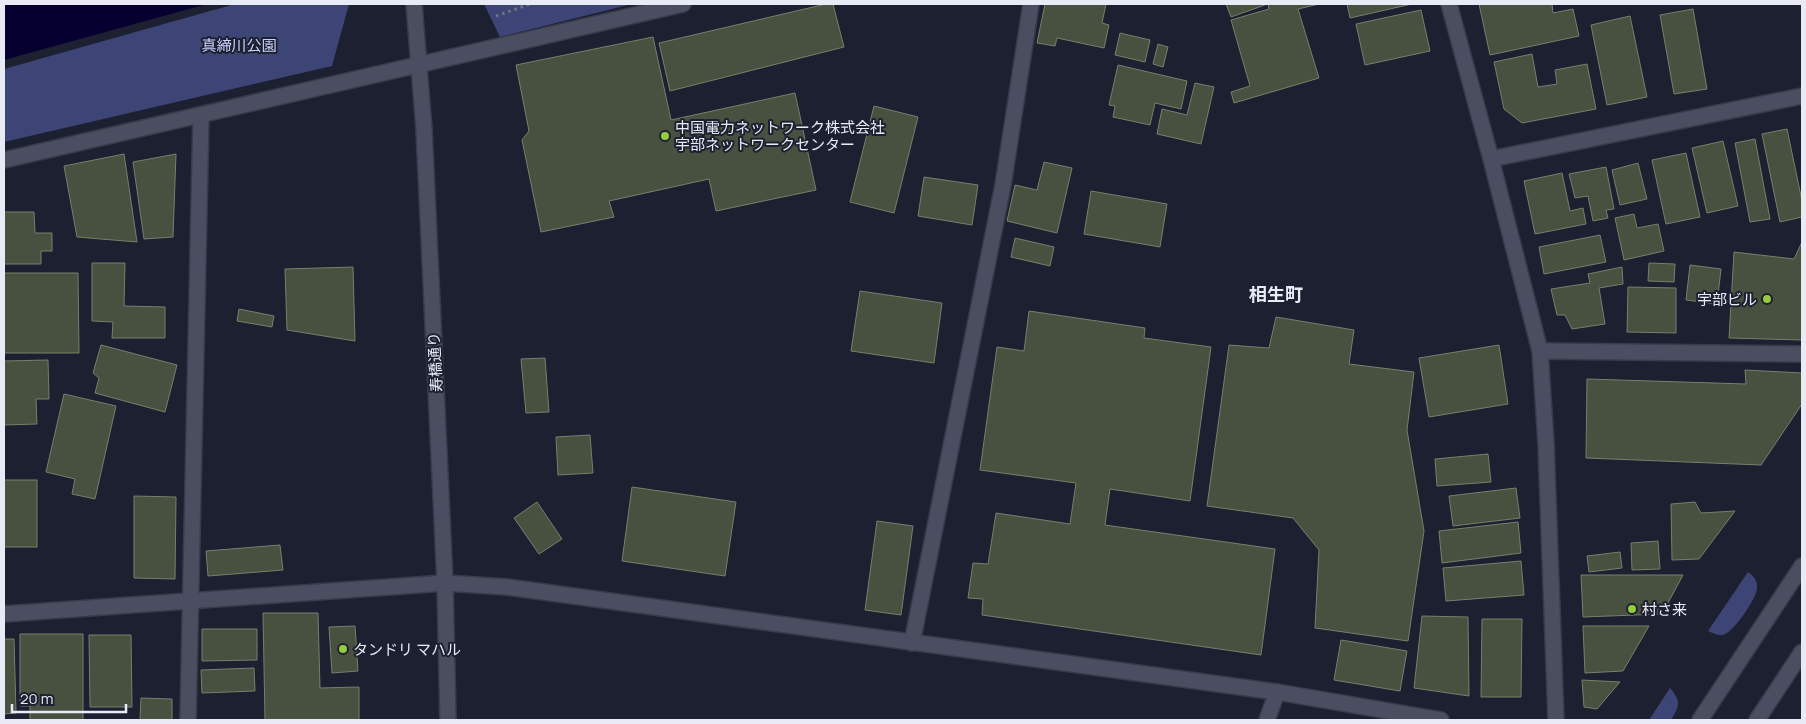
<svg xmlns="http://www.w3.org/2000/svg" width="1806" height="724" font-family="Manrope,'Noto Sans JP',sans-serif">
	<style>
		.green { fill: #3c4576 }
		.water { fill: #060030 }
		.building { fill: #48513f; stroke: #76806c }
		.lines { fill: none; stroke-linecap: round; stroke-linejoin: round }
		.minor-casing { stroke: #383b49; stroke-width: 18 }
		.path { stroke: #707381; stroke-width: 3; stroke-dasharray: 2.5 4; stroke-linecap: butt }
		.minor { stroke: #4a4e60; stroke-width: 15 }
		.poi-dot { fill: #93cc3d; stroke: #1d2030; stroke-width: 2 }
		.labels { text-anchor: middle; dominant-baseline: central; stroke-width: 4; stroke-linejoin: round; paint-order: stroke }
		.park-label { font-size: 15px; fill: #cad3fd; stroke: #1d2030 }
		.poi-label { font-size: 15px; fill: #e8ebf6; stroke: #1d2030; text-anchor: start }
		.street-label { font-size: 15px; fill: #e8ebf6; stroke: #1d2030 }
		.quarter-label { font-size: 18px; font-weight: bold; fill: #e8ebf6; stroke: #1d2030 }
	</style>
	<rect width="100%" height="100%" fill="#1d2030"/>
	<g class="green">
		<path d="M235 4H349L332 66 4 142V69Z"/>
		<path d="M484 4H632L500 37Z"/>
		<path d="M1748 572C1753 576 1758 580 1757 588 1757 598 1733 633 1723 635 1718 636 1713 633 1708 631Z"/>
		<path d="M1670 688C1681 701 1680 705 1671 720H1649Z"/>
	</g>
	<path class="water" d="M4 4H207L4 60Z"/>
	<g class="building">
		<path d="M826 4H833L844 47 670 91 659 43Z"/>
		<path d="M1045 4H1106L1102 23 1109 25 1104 48 1057 38 1055 46 1037 43Z"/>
		<path d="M1226 4H1264L1265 5 1231 17Z"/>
		<path d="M1268 4H1319L1298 9 1319 78 1234 103 1231 92 1250 86 1231 20 1269 9Z"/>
		<path d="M1347 4H1412L1350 18Z"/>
		<path d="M1479 4H1552L1553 13 1573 9 1579 36 1490 55Z"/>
		<path d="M1693 9 1707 89 1674 94 1660 15Z"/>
		<path d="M1421 10 1430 51 1365 65 1356 24Z"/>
		<path d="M1630 16 1647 97 1607 105 1591 25Z"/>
		<path d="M1120 33 1150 40 1145 62 1115 55Z"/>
		<path d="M653 37 671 120 795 93 816 190 716 211 709 179 609 201 614 217 541 232 522 140 529 131 516 65Z"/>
		<path d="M1158 44 1168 47 1163 67 1153 64Z"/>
		<path d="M1532 54 1538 87 1557 84 1555 70 1587 64 1596 109 1522 123 1504 109 1494 62Z"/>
		<path d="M1118 65 1187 81 1181 109 1155 103 1150 125 1113 117 1115 106 1109 105Z"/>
		<path d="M1195 83 1214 87 1201 144 1157 134 1162 109 1187 115Z"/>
		<path d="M874 106 918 117 894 213 850 202Z"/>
		<path d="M1787 129 1802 201V217L1780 222 1762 134Z"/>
		<path d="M1755 139 1770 219 1750 222 1735 143Z"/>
		<path d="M1723 141 1738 206 1707 213 1692 148Z"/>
		<path d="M1686 153 1700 217 1666 224 1652 160Z"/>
		<path d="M124 154 137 242 77 237 64 166Z"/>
		<path d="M176 154 173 237 144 239 133 162Z"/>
		<path d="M1044 162 1072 168 1057 233 1007 221 1015 185 1037 190Z"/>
		<path d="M1638 163 1647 199 1620 205 1612 170Z"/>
		<path d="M1606 167 1614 209 1606 210 1608 218 1593 221 1588 196 1575 198 1569 174Z"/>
		<path d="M1562 173 1570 211 1583 208 1586 224 1535 234 1524 181Z"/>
		<path d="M924 177 978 185 972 225 918 216Z"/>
		<path d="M1091 191 1167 204 1160 247 1084 234Z"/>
		<path d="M4 212H34L35 233H52V251H41V264H4Z"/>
		<path d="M1634 214 1637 228 1658 224 1664 251 1624 260 1615 218Z"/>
		<path d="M1600 235 1606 262 1544 274 1539 247Z"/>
		<path d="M1015 238 1054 247 1050 266 1011 257Z"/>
		<path d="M1802 242V340L1729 338 1734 252 1794 259Z"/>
		<path d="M92 263H125L124 306 165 307V338H112L113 322 92 321Z"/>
		<path d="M1649 263 1675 264 1674 282 1648 281Z"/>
		<path d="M1690 265 1721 269 1717 304 1686 300Z"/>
		<path d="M353 267 355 341 287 330 285 269Z"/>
		<path d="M1622 267 1623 284 1599 288 1605 324 1572 329 1565 315H1557L1551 289 1590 283 1588 274Z"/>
		<path d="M4 273H78L79 353H4Z"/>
		<path d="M1628 287 1676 288V333L1627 332Z"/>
		<path d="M860 291 942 303 934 363 851 351Z"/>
		<path d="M239 309 274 316 272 327 237 321Z"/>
		<path d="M1029 311 1145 328 1144 338 1211 347 1190 501 1110 489 1105 525 1275 549 1261 655 982 615 983 599 968 598 973 563 988 564 996 513 1070 524 1076 483 980 470 997 347 1024 351Z"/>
		<path d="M1276 317 1354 330 1349 364 1414 372 1407 430 1424 531 1408 641 1315 628 1319 550 1293 518 1207 506 1229 345 1269 348Z"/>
		<path d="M101 345 177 365 165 412 95 393 99 378 93 373Z"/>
		<path d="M1499 345 1508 404 1429 417 1419 358Z"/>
		<path d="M545 358 549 412 526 413 521 359Z"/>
		<path d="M48 360 49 399H36L37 424 4 425V361Z"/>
		<path d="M1745 370 1802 373V404L1761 465 1586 458 1587 379 1746 384Z"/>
		<path d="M64 394 116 406 95 499 72 494 75 479 46 472Z"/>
		<path d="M590 435 593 473 558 475 556 437Z"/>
		<path d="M1488 454 1491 482 1437 486 1435 459Z"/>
		<rect x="4" y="480" width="33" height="67"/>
		<path d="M632 487 736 502 725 576 622 561Z"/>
		<path d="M1516 488 1520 518 1453 526 1449 496Z"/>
		<path d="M134 496 176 497 175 579 134 578Z"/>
		<path d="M537 502 562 539 539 554 514 518Z"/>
		<path d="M1695 502 1701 513 1735 511 1699 559 1672 560 1671 504Z"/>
		<path d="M877 521 913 526 901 615 865 610Z"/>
		<path d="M1518 522 1521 553 1442 563 1439 531Z"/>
		<path d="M1658 541 1660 569 1632 570 1631 543Z"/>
		<path d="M280 545 283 570 208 576 206 551Z"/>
		<path d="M1620 552 1622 568 1589 572 1587 556Z"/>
		<path d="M1521 561 1524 595 1446 601 1443 568Z"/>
		<path d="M1581 575H1683L1662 614 1583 617Z"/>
		<path d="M263 613H318L320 688 359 687V720H265Z"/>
		<path d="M1422 616 1468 617 1469 696 1414 688Z"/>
		<path d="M1482 619H1522L1521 697H1481Z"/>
		<path d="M355 626 358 671 332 673 329 627Z"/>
		<path d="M1583 626H1649L1623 671 1585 673Z"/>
		<path d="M202 629H257V660L202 661Z"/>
		<path d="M20 634H83V720H30V706H20Z"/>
		<path d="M89 635H131L132 707H90Z"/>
		<path d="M4 639H14L16 713 4 714Z"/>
		<path d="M1341 640 1407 651 1400 691 1334 680Z"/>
		<path d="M254 668 255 691 202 693 201 670Z"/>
		<path d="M1582 680 1620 682 1597 709 1584 707Z"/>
		<path d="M141 698 172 699V720H140Z"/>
	</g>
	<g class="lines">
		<g class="minor-casing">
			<g id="minor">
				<path d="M414 4 424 129 445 583 448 720"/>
				<path d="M1449 4 1491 159 1540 351 1546 444 1556 720"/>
				<path d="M1491 159 1802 96"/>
				<path d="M4 160 683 4"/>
				<path d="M1540 351 1802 354"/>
				<path d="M4 614 445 583 507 587 1277 692 1441 720"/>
				<path d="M912 643 1003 185 1031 4"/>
				<path d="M188 720 201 115"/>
				<path d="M1267 720 1277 692"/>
				<path d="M1700 720 1802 566"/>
				<path d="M1757 720 1802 652"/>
			</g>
		</g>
		<path class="path" d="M496 16 530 4"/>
		<use href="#minor" class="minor"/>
	</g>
	<g class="poi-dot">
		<circle cx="665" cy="136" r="5"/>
		<circle cx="1767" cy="299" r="5"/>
		<circle cx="1632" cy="609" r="5"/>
		<circle cx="343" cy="649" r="5"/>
	</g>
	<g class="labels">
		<g class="park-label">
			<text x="239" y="45">真締川公園</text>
		</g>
		<g class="poi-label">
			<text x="675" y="127">中国電力ネットワーク株式会社<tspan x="675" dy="17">宇部ネットワークセンター</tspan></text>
			<text x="1757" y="299" text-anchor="end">宇部ビル</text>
			<text x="1642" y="609">村さ来</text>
			<text x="353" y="649">タンドリ マハル</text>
		</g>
		<g class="street-label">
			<text transform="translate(435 362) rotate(-93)">寿橋通り</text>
		</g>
		<g class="quarter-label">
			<text x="1276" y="294">相生町</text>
		</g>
	</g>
	<rect width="1806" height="724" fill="none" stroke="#e8ebf6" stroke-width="10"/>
	<path d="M12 704v8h114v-8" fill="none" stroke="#e8ebf6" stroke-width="2.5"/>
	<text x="20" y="704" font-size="15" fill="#e8ebf6" stroke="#1d2030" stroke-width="4" paint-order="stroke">20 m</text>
</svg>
